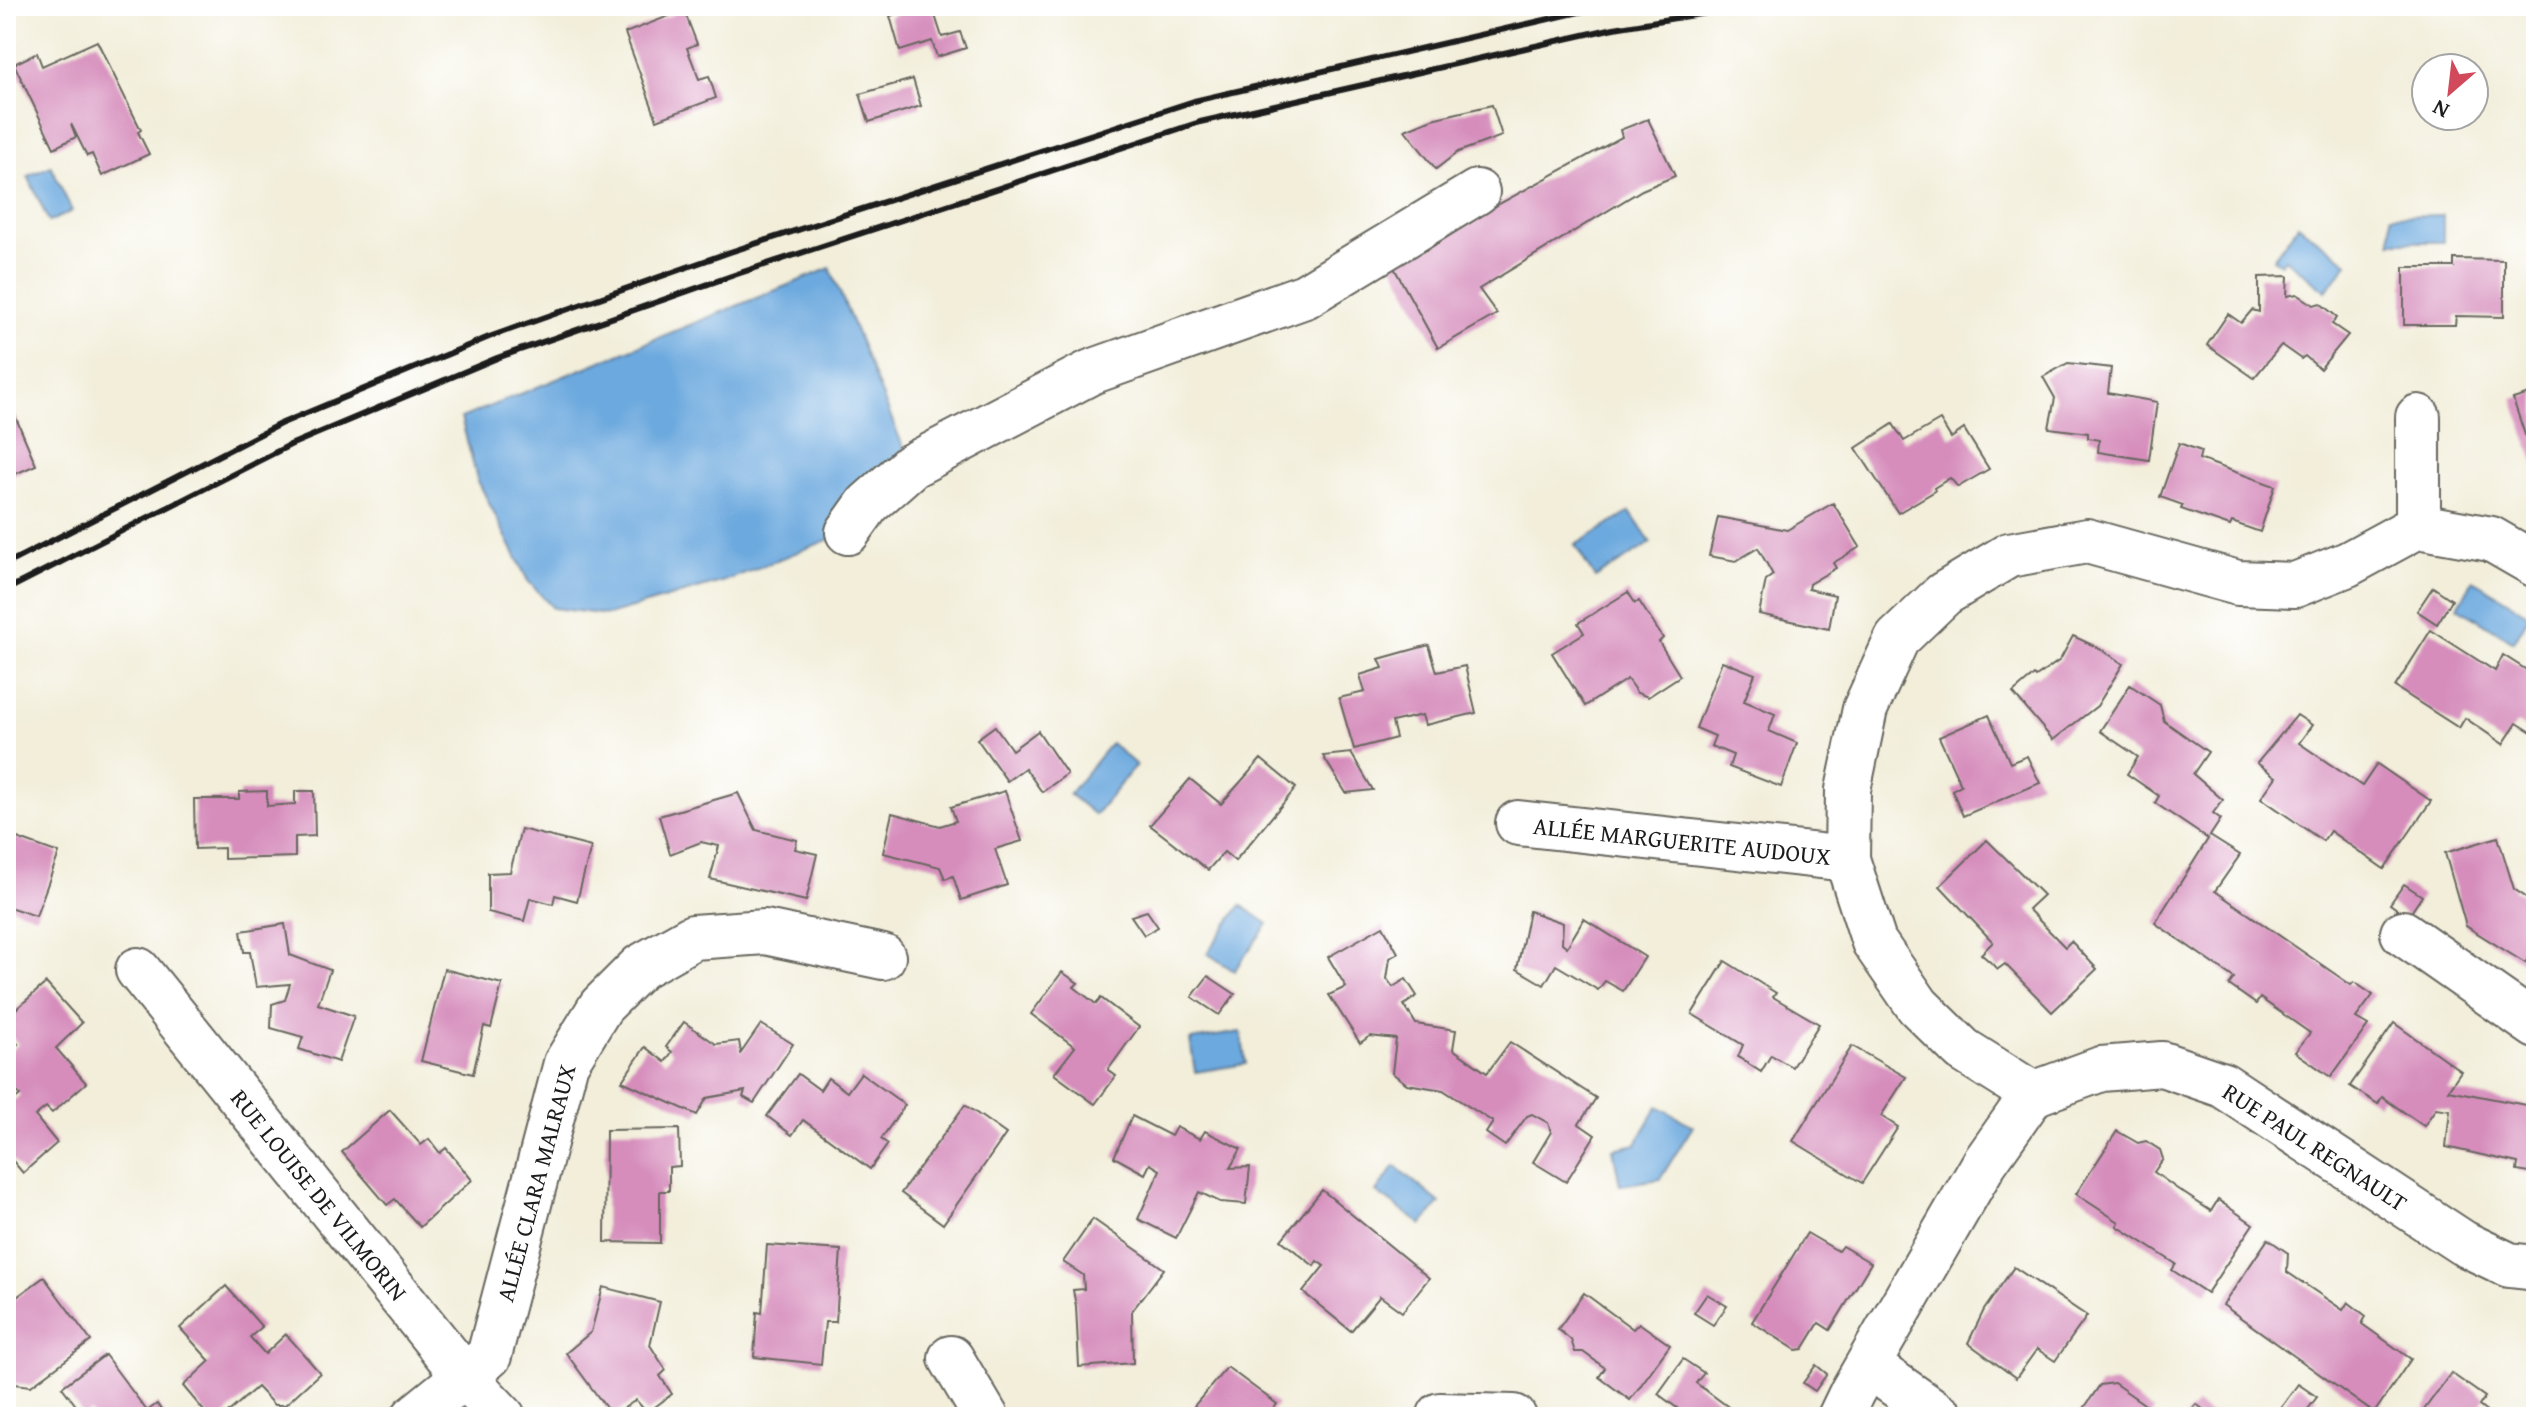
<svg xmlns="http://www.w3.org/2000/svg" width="2542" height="1423" font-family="'Gentium Book Plus',serif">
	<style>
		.water { fill: #6ca9de; stroke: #44627d; stroke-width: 2 }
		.building { fill: #d68dbc }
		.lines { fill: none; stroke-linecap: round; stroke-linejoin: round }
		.minor-casing { stroke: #67665e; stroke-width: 48 }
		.minor { stroke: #fff; stroke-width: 44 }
		.rail { stroke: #1c1c1c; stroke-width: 6 }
		.labels { text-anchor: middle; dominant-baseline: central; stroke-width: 7; stroke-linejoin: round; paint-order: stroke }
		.street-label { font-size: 24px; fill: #1c1c1c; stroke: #fff }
	</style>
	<rect width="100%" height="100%" fill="#fff"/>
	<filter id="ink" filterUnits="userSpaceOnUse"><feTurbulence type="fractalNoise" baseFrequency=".0125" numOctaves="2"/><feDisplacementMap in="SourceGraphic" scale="16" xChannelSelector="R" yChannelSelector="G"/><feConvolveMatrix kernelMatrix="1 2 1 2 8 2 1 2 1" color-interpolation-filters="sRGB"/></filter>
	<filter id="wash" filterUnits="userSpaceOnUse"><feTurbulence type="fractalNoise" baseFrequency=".006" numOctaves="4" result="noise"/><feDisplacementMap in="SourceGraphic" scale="32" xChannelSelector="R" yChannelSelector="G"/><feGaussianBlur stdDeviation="1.8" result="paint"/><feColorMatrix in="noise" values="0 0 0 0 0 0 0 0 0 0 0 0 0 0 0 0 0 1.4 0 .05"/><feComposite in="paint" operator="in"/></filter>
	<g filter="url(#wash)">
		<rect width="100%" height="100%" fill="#f2eeda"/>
		<g class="water">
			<path d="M51 166 72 211 49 222 28 176Z"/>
			<path d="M2443 215V242H2391V216Z"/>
			<path d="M2298 225 2348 263 2326 291 2285 259 2281 264 2273 259Z"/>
			<path d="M830 268 911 466 848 532 725 581 608 615 553 608 528 581 477 479 461 418Z"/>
			<path d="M1630 512 1651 543 1595 578 1575 545Z"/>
			<path d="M2473 580 2530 615 2514 642 2458 607Z"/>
			<path d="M1111 743 1136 765 1095 815 1069 794Z"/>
			<path d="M1241 905 1268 924 1234 971 1207 953Z"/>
			<path d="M1241 1032 1246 1064 1195 1072 1190 1040Z"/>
			<path d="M1658 1106 1693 1126 1660 1179 1620 1185 1613 1149 1636 1144Z"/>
			<path d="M1395 1166 1440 1203 1422 1225 1376 1192Z"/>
		</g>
		<g id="blocks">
			<g class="building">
				<path d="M897 6H932L942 37 960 32 966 48 937 57 932 41 900 51 890 16 899 13Z"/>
				<path d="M684 10 697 44 687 48 699 79 709 76 716 98 657 120 625 33Z"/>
				<path d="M97 41 141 130 138 132 149 154 102 176 92 154 87 156 71 124 76 137 54 148 14 64 37 53 42 66Z"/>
				<path d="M913 79 921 106 869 122 860 94Z"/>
				<path d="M1492 105 1502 136 1458 152 1436 169 1405 130 1432 119Z"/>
				<path d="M1648 119 1675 176 1642 190 1479 289 1497 314 1438 348 1392 264 1423 245 1427 250 1499 204 1622 137 1620 130Z"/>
				<path d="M2454 259 2504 260V317L2456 316 2455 325H2404V267H2454Z"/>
				<path d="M2288 276 2287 296 2297 294 2314 305 2320 303 2337 317 2332 324 2348 335 2320 369 2305 356 2301 359 2281 345 2254 378 2207 345 2228 314 2241 323 2252 310 2259 312V277Z"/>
				<path d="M2068 363 2111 368 2108 393 2157 402 2149 460 2098 452 2099 440 2088 438V433L2049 428 2055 398 2043 377Z"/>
				<path d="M2536 392V465H2535L2513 399Z"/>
				<path d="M13 411 36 465 6 478V414Z"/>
				<path d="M1940 420 1951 438 1964 429 1989 469 1958 487 1950 478 1934 488 1935 491 1898 513 1856 448 1893 424 1904 441Z"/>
				<path d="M2179 443 2201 451 2199 459 2275 486 2260 532 2232 522 2230 526 2181 509 2183 505 2160 497Z"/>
				<path d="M1833 503 1860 547 1833 563 1836 568 1809 584 1808 589 1835 595 1829 629 1759 614 1766 580 1773 575 1758 548 1736 561 1709 556 1718 517 1787 530Z"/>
				<path d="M2433 587 2452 600 2437 624 2417 611Z"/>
				<path d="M1628 592 1635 603 1639 601 1663 638 1659 642 1680 676 1648 697 1637 693 1627 679 1585 706 1552 653 1584 633 1578 623Z"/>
				<path d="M2431 630 2495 671 2503 655 2536 676V735L2517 723 2503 744 2465 718 2459 728 2395 687Z"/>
				<path d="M2073 636 2101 649 2123 664 2097 706 2053 740 2013 693 2034 675 2036 677 2060 660Z"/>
				<path d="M1429 645 1437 672 1465 666 1476 713 1425 725 1422 715 1392 722 1396 738 1354 749 1339 698 1365 692 1360 675 1383 668 1379 659Z"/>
				<path d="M1722 661 1755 674 1744 701 1775 714 1769 731 1797 743 1781 787 1729 767 1733 755 1711 746 1715 736 1696 728Z"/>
				<path d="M2130 685 2160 705 2164 721 2208 752 2193 774 2223 800 2213 813 2221 819 2210 836 2240 855 2215 891 2351 985 2354 982 2373 995 2356 1018 2368 1025 2331 1077 2295 1052 2310 1033 2260 998 2256 1004 2229 985 2234 978 2155 923 2208 839 2155 803 2159 796 2127 774 2138 757 2100 731Z"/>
				<path d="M1989 715 2010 763 2027 756 2040 783 1963 816 1952 790 1961 785 1939 737Z"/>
				<path d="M2297 715 2312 725 2299 743 2362 786 2377 764 2431 801 2384 869 2330 831 2323 841 2261 798 2276 777 2257 763Z"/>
				<path d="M995 726 1012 750 1038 731 1067 774 1042 792 1025 768 1007 781 977 739Z"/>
				<path d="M1351 753 1373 790 1346 793 1323 756Z"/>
				<path d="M1261 759 1296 788 1235 861 1224 852 1208 870 1150 825 1190 779 1221 804Z"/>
				<path d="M267 791V806L295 804V791H314L315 836 295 837V857L224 859V848L195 849 194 799H239V792Z"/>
				<path d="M1005 791 1022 841 995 849 1007 885 961 900 953 876 945 879 940 867 883 853 892 813 940 826 956 821 951 807Z"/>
				<path d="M738 793 756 830 797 840 795 849 817 854 806 901 710 879 719 846 701 842 670 854 659 816Z"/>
				<path d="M521 829 591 847 577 901 555 895 553 904 530 898 524 921 488 912V873L510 872Z"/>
				<path d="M6 834 59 853 36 916 6 906Z"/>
				<path d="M2498 837 2514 889 2536 904V965L2527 960 2525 963 2466 926 2445 853Z"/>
				<path d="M1987 840 2043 895 2028 909 2065 947 2071 941 2097 969 2052 1012 2005 964 1998 969 1981 954 1993 942 1940 886Z"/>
				<path d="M2404 884 2422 896 2408 917 2390 904Z"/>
				<path d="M1147 911 1158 927 1144 935 1131 916Z"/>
				<path d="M1529 911 1563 923 1562 943 1567 947 1584 919 1645 957 1623 991 1605 981 1598 990 1556 965 1544 985 1517 969Z"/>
				<path d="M285 924 290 955 330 970 318 1004 354 1016 338 1062 299 1049 303 1037 271 1028 272 1004 285 1000 290 984 256 987 250 952H244L241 931Z"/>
				<path d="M1383 926 1398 953 1390 958 1387 979 1393 987 1406 979 1417 996 1404 1005 1416 1024 1456 1030 1453 1049 1487 1073 1510 1042 1596 1098 1579 1124 1595 1135 1566 1182 1533 1162 1551 1132 1548 1123 1532 1114 1527 1116 1505 1146 1486 1133 1493 1122 1443 1090 1407 1084 1392 1073 1396 1039 1370 1036 1360 1043 1329 995 1346 987 1328 957Z"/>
				<path d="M1725 961 1776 993 1773 997 1819 1024 1792 1067 1771 1055 1761 1072 1738 1057 1743 1045 1692 1014Z"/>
				<path d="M444 969 502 984 491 1028 484 1026 473 1074 421 1061Z"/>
				<path d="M1062 972 1078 983 1074 987 1096 1004 1101 998 1139 1027 1108 1070 1116 1076 1095 1104 1054 1074 1075 1047 1031 1014Z"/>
				<path d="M1208 976 1235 994 1219 1015 1192 997Z"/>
				<path d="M46 983 82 1023 56 1048 86 1083 52 1113 46 1107 35 1116 57 1143 23 1173 6 1153V1107L20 1095 6 1081V1055L18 1044 6 1032V1018Z"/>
				<path d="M684 1022 716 1044 739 1041 741 1053 761 1024 793 1044 754 1103 743 1097 745 1091 707 1098 697 1115 622 1081 645 1047 665 1062 672 1052 666 1047Z"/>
				<path d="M2394 1023 2461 1071 2448 1090 2536 1107V1174L2517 1171 2518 1163 2446 1147 2450 1110 2436 1108 2424 1126 2382 1097 2378 1104 2350 1086Z"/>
				<path d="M1852 1046 1906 1077 1881 1116 1898 1127 1862 1183 1793 1141Z"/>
				<path d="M861 1073 905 1105 881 1139 888 1144 870 1169 803 1120 792 1135 767 1116 798 1074 820 1090 828 1078 847 1092Z"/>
				<path d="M965 1105 1006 1134 943 1224 901 1193Z"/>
				<path d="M390 1110 421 1145 429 1139 440 1153 446 1148 472 1180 420 1227 395 1199 387 1205 342 1152Z"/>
				<path d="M1132 1116 1171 1136 1176 1127 1200 1139 1205 1131 1241 1149 1230 1168 1250 1167 1246 1204 1220 1202 1199 1192 1176 1238 1138 1219 1160 1170 1150 1164 1145 1174 1114 1157Z"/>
				<path d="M679 1129 680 1166 669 1167V1191H660V1243L605 1242 606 1130Z"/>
				<path d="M2117 1131 2138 1143 2146 1141 2160 1150 2163 1159 2154 1172 2176 1188 2211 1211 2218 1200 2253 1224 2207 1293 2172 1270 2176 1264 2117 1226 2119 1222 2076 1194Z"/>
				<path d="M1322 1190 1429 1278 1402 1312 1380 1296 1351 1331 1303 1292 1324 1266 1317 1261 1314 1266 1281 1240Z"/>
				<path d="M1093 1219 1164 1269 1132 1311 1133 1363 1079 1367 1076 1306 1073 1290 1084 1289 1083 1275 1063 1262Z"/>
				<path d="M1807 1233 1838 1251 1842 1246 1871 1263 1830 1330 1819 1323 1803 1349 1796 1350 1752 1322Z"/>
				<path d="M2268 1239 2288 1253 2287 1272 2343 1310 2348 1302 2366 1316 2362 1324 2411 1359 2374 1413 2223 1305Z"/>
				<path d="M767 1245 841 1250 836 1322H825L821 1364 754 1357 757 1312 762 1313Z"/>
				<path d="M2014 1267 2087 1316 2055 1361 2037 1349 2016 1378 1968 1343 1984 1310Z"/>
				<path d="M44 1277 91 1341 31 1386 6 1383V1305Z"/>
				<path d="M226 1286 262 1327 250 1337 265 1354 286 1334 320 1373 285 1405H274L257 1387 223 1417H209L183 1386 210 1361 180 1328Z"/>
				<path d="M603 1287 660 1302 650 1345 666 1370 660 1376 672 1394 647 1413 636 1400 612 1416 566 1353 591 1332Z"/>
				<path d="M1584 1293 1633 1329 1639 1323 1670 1345 1630 1400 1599 1377 1605 1368 1583 1352H1575L1571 1340 1558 1329Z"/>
				<path d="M1707 1294 1727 1306 1713 1325 1694 1313Z"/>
				<path d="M105 1355 147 1411 157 1404 166 1417H94L90 1412 84 1416 62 1387Z"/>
				<path d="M1683 1359 1704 1373 1696 1383 1742 1417H1670L1677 1408 1658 1394Z"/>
				<path d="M1816 1365 1827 1374 1815 1391 1803 1383Z"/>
				<path d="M1227 1367 1277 1404 1268 1417H1209L1194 1406Z"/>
				<path d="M2451 1373 2485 1397 2479 1406 2493 1417H2425L2421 1414Z"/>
				<path d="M2114 1383 2154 1411 2150 1417H2078L2100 1385Z"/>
				<path d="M2298 1384 2317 1397 2302 1417H2274Z"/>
				<path d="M2196 1404 2214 1417H2185Z"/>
			</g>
		</g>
	</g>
	<g filter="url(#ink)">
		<use href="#blocks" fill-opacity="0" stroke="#67665e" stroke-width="2"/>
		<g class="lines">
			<g class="minor-casing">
				<g id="minor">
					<path d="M2418 417V526"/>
					<path d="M848 532 868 504 911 466 1091 372 1305 296 1477 192"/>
					<path d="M1518 823 1847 859"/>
					<path d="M2403 933 2536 1026"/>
					<path d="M138 970 465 1377 503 1417"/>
					<path d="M2033 1094 1963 1050 1918 1006 1874 942 1847 859 1848 790 1865 709 1897 639 1944 594 2009 555 2087 541 2238 583 2295 585 2348 564 2418 526 2491 539 2536 565"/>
					<path d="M951 1358 986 1417"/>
					<path d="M1869 1366 1942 1417"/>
					<path d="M1440 1415 1514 1417"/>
					<path d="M414 1417 489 1356 566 1063 601 1006 640 967 693 937 765 932 883 957"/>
					<path d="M1840 1417 1852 1392 1985 1162 2033 1094 2101 1069 2162 1064 2223 1085 2463 1243 2509 1265 2536 1268"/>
				</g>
			</g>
			<use href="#minor" class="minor"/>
			<g class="rail">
				<path d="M6 564 280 424 489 337 730 252 1194 101 1605 6"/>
				<path d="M6 590 290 445 497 358 737 274 1200 122 1614 28 1749 6"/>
			</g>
		</g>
	</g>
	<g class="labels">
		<g class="street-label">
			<text transform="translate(1682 841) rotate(6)">ALLÉE MARGUERITE AUDOUX</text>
			<text transform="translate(2315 1147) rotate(33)">RUE PAUL REGNAULT</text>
			<text transform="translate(536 1183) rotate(-75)">ALLÉE CLARA MALRAUX</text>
			<text transform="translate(319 1195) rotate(51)">RUE LOUISE DE VILMORIN</text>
		</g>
	</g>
	<rect width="2542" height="1423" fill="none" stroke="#fff" stroke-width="32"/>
	<g transform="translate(2450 92) rotate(208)"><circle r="38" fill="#ffffff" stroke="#a4a4a4" stroke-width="2"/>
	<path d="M0-6L14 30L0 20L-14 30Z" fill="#d1495b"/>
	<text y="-12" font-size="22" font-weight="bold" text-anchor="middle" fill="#1c1c1c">N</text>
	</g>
</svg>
